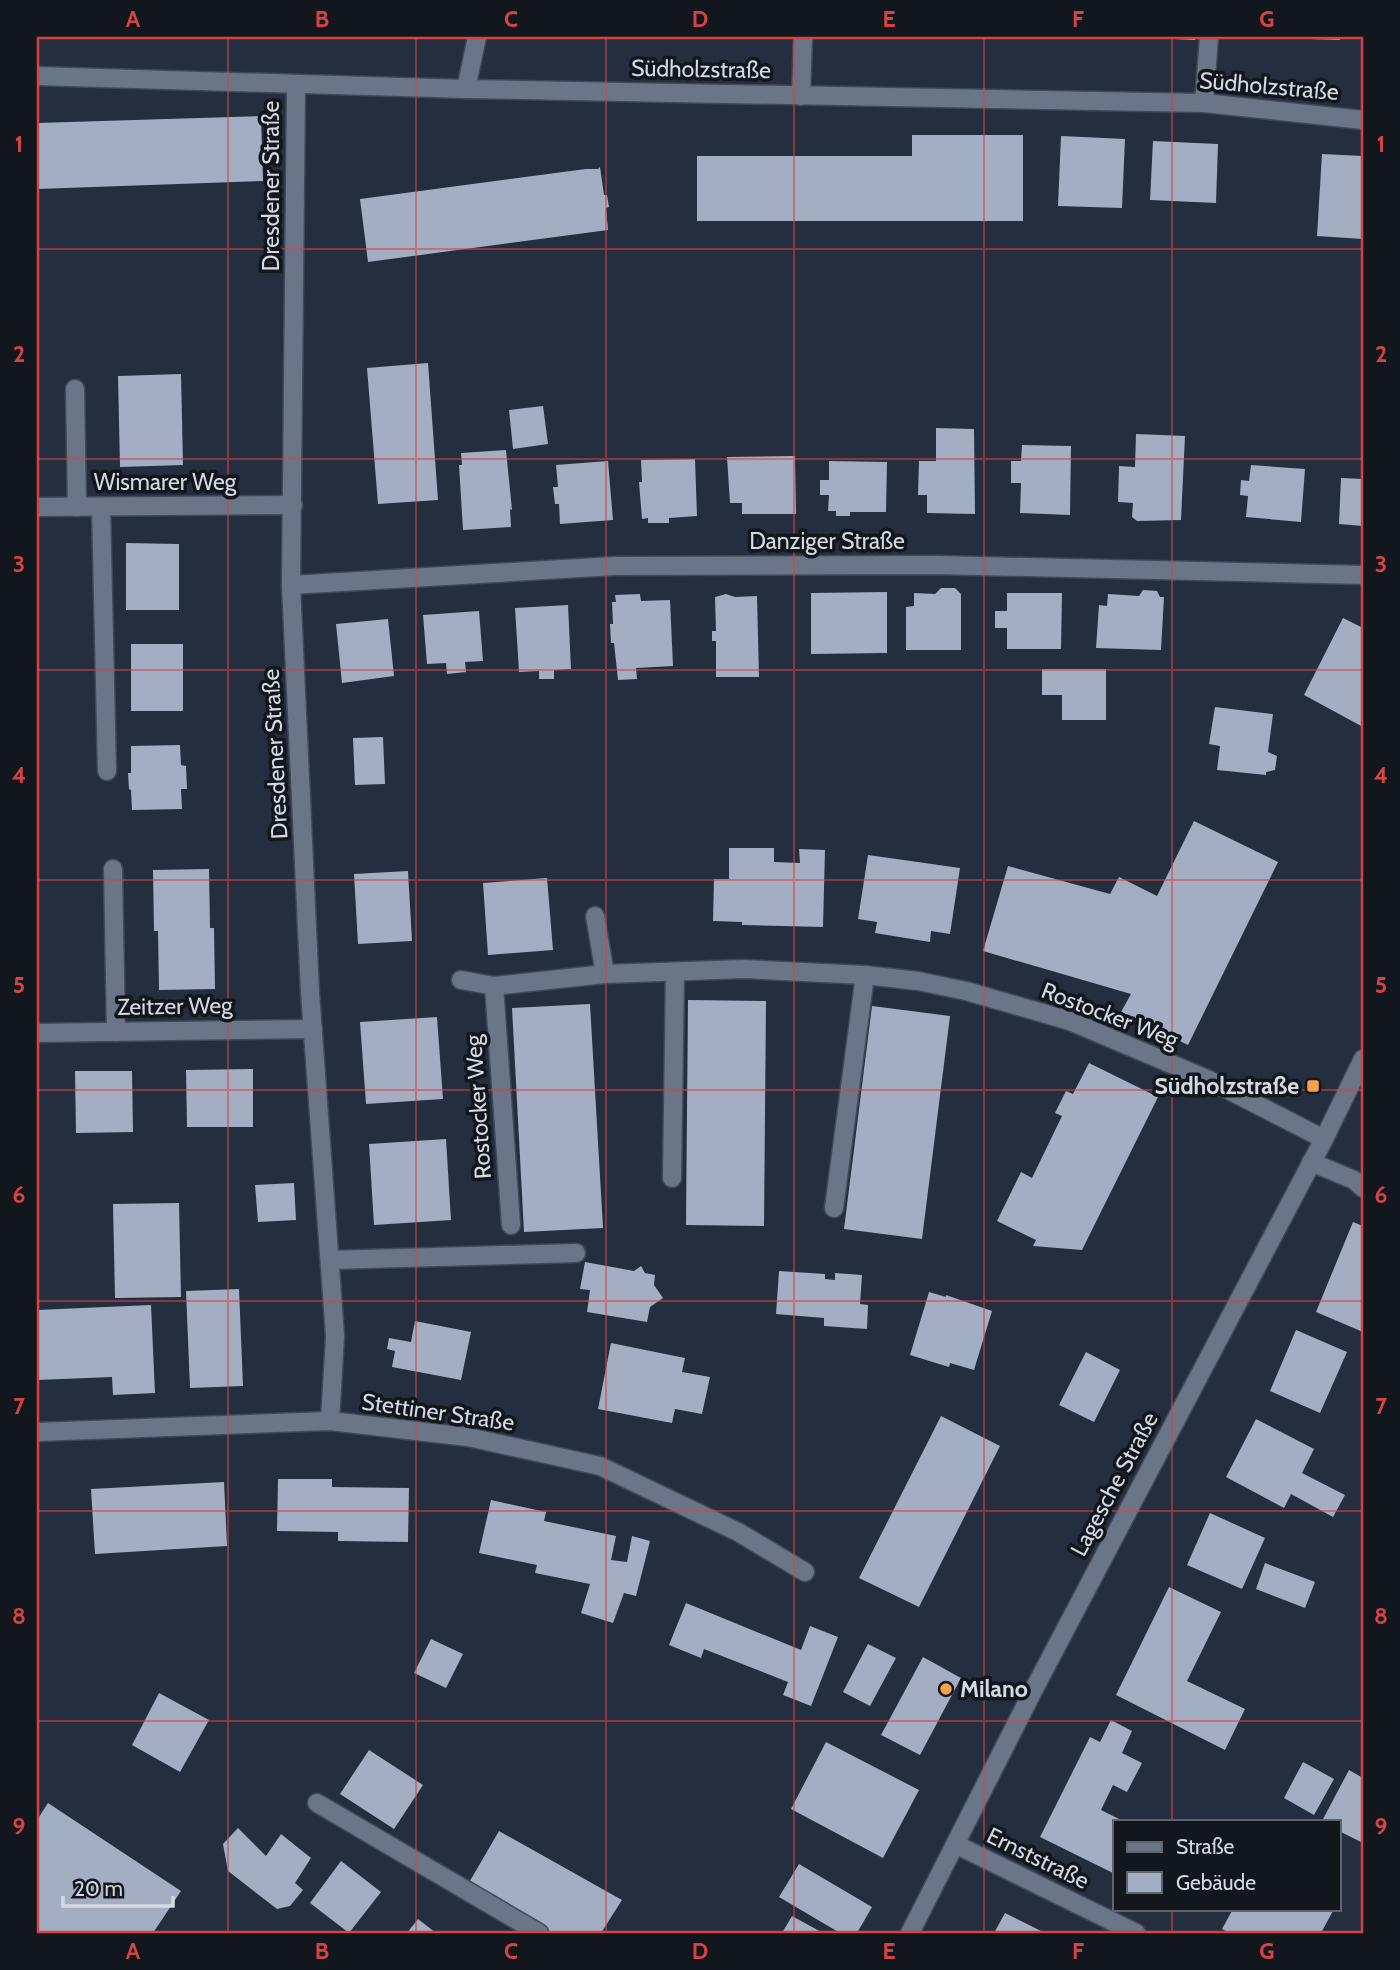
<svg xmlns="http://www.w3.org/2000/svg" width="1400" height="1970" font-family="Cabin,sans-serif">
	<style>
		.building { fill: #a3aec2 }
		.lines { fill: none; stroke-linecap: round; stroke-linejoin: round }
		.minor-casing { stroke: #414956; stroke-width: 21 }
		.minor { stroke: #6a7587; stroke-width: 18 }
		.grid { fill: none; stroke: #d64344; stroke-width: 2; stroke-opacity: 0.55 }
		.poi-dot { fill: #f8a04b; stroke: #12161d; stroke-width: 2.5 }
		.labels { text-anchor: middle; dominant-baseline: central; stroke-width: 7; stroke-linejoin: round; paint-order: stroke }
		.street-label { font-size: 23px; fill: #d4dae4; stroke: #12161d }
		.poi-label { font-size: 23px; font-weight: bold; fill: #d4dae4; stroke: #12161d; text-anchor: end }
		.neatline { fill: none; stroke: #d64344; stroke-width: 2.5 }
		.grid-label { font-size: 23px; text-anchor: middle; font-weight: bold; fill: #d64344 }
	</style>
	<rect width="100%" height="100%" fill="#252e3e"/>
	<g class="building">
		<path d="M1175 37H1196L1195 40 1175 39Z"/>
		<path d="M1310 37H1340V40L1310 39Z"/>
		<path d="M261 116 263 181 37 189V123Z"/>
		<path d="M912 135H1023V221H697V156H912Z"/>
		<path d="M1061 136 1125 139 1122 208 1058 206Z"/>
		<path d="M1153 141 1218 144 1216 203 1150 200Z"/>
		<path d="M1322 154 1363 156V239L1317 236Z"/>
		<path d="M600 167 604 195H607L609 207 606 208 608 230 368 262 360 199 586 169H598Z"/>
		<path d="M428 363 438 500 378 504 367 368Z"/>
		<path d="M181 374 183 465 120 467 118 376Z"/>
		<path d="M543 406 548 444 513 449 509 410Z"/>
		<path d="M936 428 974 429 975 514 927 513V495H918L919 461H936Z"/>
		<path d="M1136 434 1185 436 1181 520 1137 521 1132 517 1133 503 1118 502 1119 466 1135 467Z"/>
		<path d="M1022 445 1071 446 1070 515 1020 513 1021 483H1011V461H1021Z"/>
		<path d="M506 450 512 510 510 509 511 527 463 530 459 465H462L461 453Z"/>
		<path d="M795 456 796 514H742V503H730L727 457Z"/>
		<path d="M695 459 697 516 669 518V523H648V518L642 519 639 482H642L641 460Z"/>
		<path d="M608 461 613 520 560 524 559 504H555L553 487H558L556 465Z"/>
		<path d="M829 461 887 462 886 512H850V516H836V511H828L829 495H820V480H829Z"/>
		<path d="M1251 465 1305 469 1301 522 1246 517 1248 496 1240 495 1241 480 1249 481Z"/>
		<path d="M1341 478 1363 479V526L1339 524Z"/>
		<path d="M126 543 179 544V610H126Z"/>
		<path d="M941 588H955L961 594V650H906V607L914 606V593L935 594Z"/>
		<path d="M1143 590 1157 591 1160 597H1164L1161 650 1096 648 1099 605 1107 606 1108 594 1139 596Z"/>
		<path d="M887 592V653L811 654V593Z"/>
		<path d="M1007 593H1062L1061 649H1007V628H995V611H1007Z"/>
		<path d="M640 594 641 601 670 600 673 666 636 668 637 679 618 680 614 643H611L610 624H613L612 602H616L615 595Z"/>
		<path d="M726 594 735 597 757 596 759 677H716V641H712V631H716L715 597Z"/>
		<path d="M568 605 571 669 554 670V679H539V671L519 672 515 608Z"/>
		<path d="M479 611 483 661 465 662 466 672 447 674 446 663 427 664 423 615Z"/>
		<path d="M1343 618 1363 628V727L1304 695Z"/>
		<path d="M388 619 394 676 342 683 336 624Z"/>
		<rect x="131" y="644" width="52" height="67"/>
		<path d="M1042 669H1106V720H1062V695H1042Z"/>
		<path d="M1215 707 1273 714 1268 752 1277 756 1275 770 1266 772V775L1217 770 1220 746 1209 744Z"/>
		<path d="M383 737 385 784 355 785 353 738Z"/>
		<path d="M180 745 181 765 186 766 187 789H181L182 809 132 810 131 790 129 789 128 773H131V746Z"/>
		<path d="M1194 821 1278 862 1188 1045 1121 1012 1131 994 983 951 1008 866 1110 894 1119 877 1157 896Z"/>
		<path d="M729 848H774V862L800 863 799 849 825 850 823 927 742 925V922L713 921 714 879H729Z"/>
		<path d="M868 855 960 868 950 934 931 931 930 942 875 933 877 922 858 919Z"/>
		<path d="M209 869 210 928H214L215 989 159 990 158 931H154L153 870Z"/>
		<path d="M408 871 412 941 358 944 354 874Z"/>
		<path d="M547 878 553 950 488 955 483 883Z"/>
		<path d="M688 1000 766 1001 764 1226 686 1225Z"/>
		<path d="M590 1004 603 1228 524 1232 512 1008Z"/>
		<path d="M872 1006 950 1016 922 1239 844 1229Z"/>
		<path d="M437 1017 443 1099 366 1104 360 1022Z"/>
		<path d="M1089 1063 1158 1097 1082 1250 1033 1246 1036 1240 997 1221 1021 1172 1032 1178 1062 1116 1055 1113 1066 1091 1073 1094Z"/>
		<path d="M253 1069V1127H187L186 1070Z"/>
		<path d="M75 1071H132L133 1132 76 1133Z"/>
		<path d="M446 1139 451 1220 374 1225 369 1144Z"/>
		<path d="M294 1183 296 1220 258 1222 255 1185Z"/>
		<path d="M179 1203 181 1297 115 1298 113 1204Z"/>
		<path d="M1353 1222 1363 1226V1332L1316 1312Z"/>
		<path d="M585 1262 634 1271 641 1266 645 1273 655 1275 654 1285 663 1298 650 1307 647 1322 587 1312 590 1290 580 1289Z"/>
		<path d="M779 1271 825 1274V1279L835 1280V1273L862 1275 860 1304 868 1305 867 1329 824 1326V1318L776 1314Z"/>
		<path d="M239 1289 243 1386 190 1388 186 1291Z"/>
		<path d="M929 1292 946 1297V1295L992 1311 974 1370 950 1363 949 1367 910 1355Z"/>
		<path d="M151 1305 155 1393 113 1395 112 1377 37 1380V1310Z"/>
		<path d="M415 1321 471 1332 461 1380 392 1367 395 1351 387 1349 389 1338 411 1342Z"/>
		<path d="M1296 1330 1347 1352 1320 1413 1270 1391Z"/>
		<path d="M611 1343 685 1358 682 1372 710 1377 702 1414 675 1409 672 1423 598 1409Z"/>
		<path d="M1086 1352 1120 1370 1094 1422 1059 1405Z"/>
		<path d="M941 1416 1000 1446 919 1607 859 1578Z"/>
		<path d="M1256 1419 1314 1449 1302 1473 1345 1495 1333 1517 1291 1494 1284 1508 1226 1477Z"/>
		<path d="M278 1479H332V1487L409 1488 408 1542 338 1541V1532L277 1531Z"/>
		<path d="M224 1482 227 1546 95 1554 91 1489Z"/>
		<path d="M491 1500 546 1512 544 1521 616 1536 611 1560 627 1562 632 1536 650 1541 636 1596 624 1593 613 1623 581 1613 590 1584 535 1573 537 1565 479 1553Z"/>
		<path d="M1210 1513 1265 1538 1242 1589 1187 1565Z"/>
		<path d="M1265 1563 1315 1582 1305 1608 1256 1589Z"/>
		<path d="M1169 1587 1221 1612 1187 1681 1245 1709 1225 1750 1116 1695Z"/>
		<path d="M686 1603 801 1650 810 1626 838 1637 811 1706 783 1695 788 1682 704 1649 701 1658 669 1645Z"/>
		<path d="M431 1639 463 1654 446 1688 414 1673Z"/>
		<path d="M868 1644 896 1658 870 1706 843 1692Z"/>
		<path d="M923 1657 961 1678 920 1755 881 1735Z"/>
		<path d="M159 1693 209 1720 180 1772 132 1745Z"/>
		<path d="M1111 1720 1132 1731 1122 1753 1142 1763 1127 1792 1113 1785 1101 1810 1123 1821H1115V1874L1040 1837 1090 1737 1100 1742Z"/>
		<path d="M826 1742 919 1790 883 1858 791 1809Z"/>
		<path d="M369 1750 423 1785 394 1829 340 1794Z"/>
		<path d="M1303 1762 1334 1779 1314 1815 1284 1798Z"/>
		<path d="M1349 1770 1363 1778V1843L1339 1831V1821H1322Z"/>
		<path d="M48 1803 181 1891 153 1933H37V1820Z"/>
		<path d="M238 1828 266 1856 281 1834 311 1858 295 1883 303 1890 290 1906 277 1909 228 1871 223 1844Z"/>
		<path d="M499 1831 622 1900 601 1933H546L467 1886Z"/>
		<path d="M341 1861 381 1892 349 1933 310 1903Z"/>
		<path d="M799 1864 872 1907 857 1933H840L779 1897Z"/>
		<path d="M1233 1909H1334L1321 1933H1230L1222 1929Z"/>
		<path d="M1005 1913 1045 1933H994Z"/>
		<path d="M792 1916 823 1933H782Z"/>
		<path d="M418 1919 436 1933H407Z"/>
	</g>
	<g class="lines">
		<g class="minor-casing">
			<g id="minor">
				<path d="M37 76 466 89 1204 103 1363 120"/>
				<path d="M296 85 291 585 310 992 335 1336 330 1421"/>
				<path d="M466 89 477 37"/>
				<path d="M801 96 803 37"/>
				<path d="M1204 103 1209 37"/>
				<path d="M75 389 77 507"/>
				<path d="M37 507 293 505"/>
				<path d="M101 507 107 771"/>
				<path d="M291 585 614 566 937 565 1363 575"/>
				<path d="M113 869 116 1032"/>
				<path d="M595 916 605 974"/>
				<path d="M461 980 494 986 605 974 744 969 865 975 918 981 966 991 1070 1021 1209 1080 1324 1139"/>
				<path d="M494 986 511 1225"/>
				<path d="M37 1033 313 1029"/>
				<path d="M1311 1162 1354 1180 1363 1188"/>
				<path d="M672 1178 675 972"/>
				<path d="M834 1208 865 975"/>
				<path d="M330 1260 576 1253"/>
				<path d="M37 1432 330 1421 468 1437 600 1466 738 1532 805 1572"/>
				<path d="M317 1803 539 1933"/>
				<path d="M957 1845 1136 1933"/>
				<path d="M910 1933 1034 1689 1324 1139 1363 1059"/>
			</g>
		</g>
		<use href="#minor" class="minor"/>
	</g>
	<path class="grid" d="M228 37V1933M416 37V1933M606 37V1933M794 37V1933M984 37V1933M1172 37V1821M37 249H1363M37 459H1363M37 670H1363M37 880H1363M37 1090H1363M37 1301H1363M37 1511H1363M37 1721H1363M1172 1909V1933"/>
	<g class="poi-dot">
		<rect x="1306" y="1079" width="14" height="14" rx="3.5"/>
		<circle cx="946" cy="1689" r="7"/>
	</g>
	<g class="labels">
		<g class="street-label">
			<text transform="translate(701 69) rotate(1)">Südholzstraße</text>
			<text transform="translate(1269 86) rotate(5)">Südholzstraße</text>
			<text transform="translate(271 186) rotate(-90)">Dresdener Straße</text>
			<text x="165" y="482">Wismarer Weg</text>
			<text x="827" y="541">Danziger Straße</text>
			<text transform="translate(275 754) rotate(-93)">Dresdener Straße</text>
			<text transform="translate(175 1006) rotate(-1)">Zeitzer Weg</text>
			<text transform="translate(1110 1015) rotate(21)">Rostocker Weg</text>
			<text transform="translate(478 1107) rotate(-94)">Rostocker Weg</text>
			<text transform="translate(438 1412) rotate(8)">Stettiner Straße</text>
			<text transform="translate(1114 1484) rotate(-62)">Lagesche Straße</text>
			<text transform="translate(1038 1858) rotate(26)">Ernststraße</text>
		</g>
		<g class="poi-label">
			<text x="1299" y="1086">Südholzstraße</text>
			<text x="960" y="1689" text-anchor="start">Milano</text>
		</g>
	</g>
	<rect width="1400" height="1970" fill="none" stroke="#12161d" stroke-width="77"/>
	<rect x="1113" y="1820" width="228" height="91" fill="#12161d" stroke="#60646d" stroke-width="2"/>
	<rect x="1127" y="1842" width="35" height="10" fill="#6a7587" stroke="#60646d" stroke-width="2"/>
	<text x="1176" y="1854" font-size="21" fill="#d4dae4">Straße</text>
	<rect x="1127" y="1872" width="35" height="21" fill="#a3aec2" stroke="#60646d" stroke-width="2"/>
	<text x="1176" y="1890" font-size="21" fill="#d4dae4">Gebäude</text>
	<path d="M63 1896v10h110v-10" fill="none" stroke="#d4dae4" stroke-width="3.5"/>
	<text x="74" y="1896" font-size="21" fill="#d4dae4" stroke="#12161d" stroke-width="5" paint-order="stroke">20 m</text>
	<rect x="38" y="38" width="1324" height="1894" class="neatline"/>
	<g class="grid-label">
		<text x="133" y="27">A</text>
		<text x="322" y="27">B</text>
		<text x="511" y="27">C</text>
		<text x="700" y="27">D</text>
		<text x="889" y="27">E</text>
		<text x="1078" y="27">F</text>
		<text x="1267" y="27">G</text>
		<text x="19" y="152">1</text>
		<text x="1381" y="152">1</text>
		<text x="19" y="362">2</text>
		<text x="1381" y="362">2</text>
		<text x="19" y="572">3</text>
		<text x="1381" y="572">3</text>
		<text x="19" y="783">4</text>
		<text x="1381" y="783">4</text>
		<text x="19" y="993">5</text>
		<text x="1381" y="993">5</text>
		<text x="19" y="1203">6</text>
		<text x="1381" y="1203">6</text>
		<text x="19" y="1414">7</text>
		<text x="1381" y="1414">7</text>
		<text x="19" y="1624">8</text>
		<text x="1381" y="1624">8</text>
		<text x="19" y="1834">9</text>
		<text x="1381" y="1834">9</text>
		<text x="133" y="1959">A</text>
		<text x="322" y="1959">B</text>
		<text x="511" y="1959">C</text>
		<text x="700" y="1959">D</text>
		<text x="889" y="1959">E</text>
		<text x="1078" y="1959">F</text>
		<text x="1267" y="1959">G</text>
	</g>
</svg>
